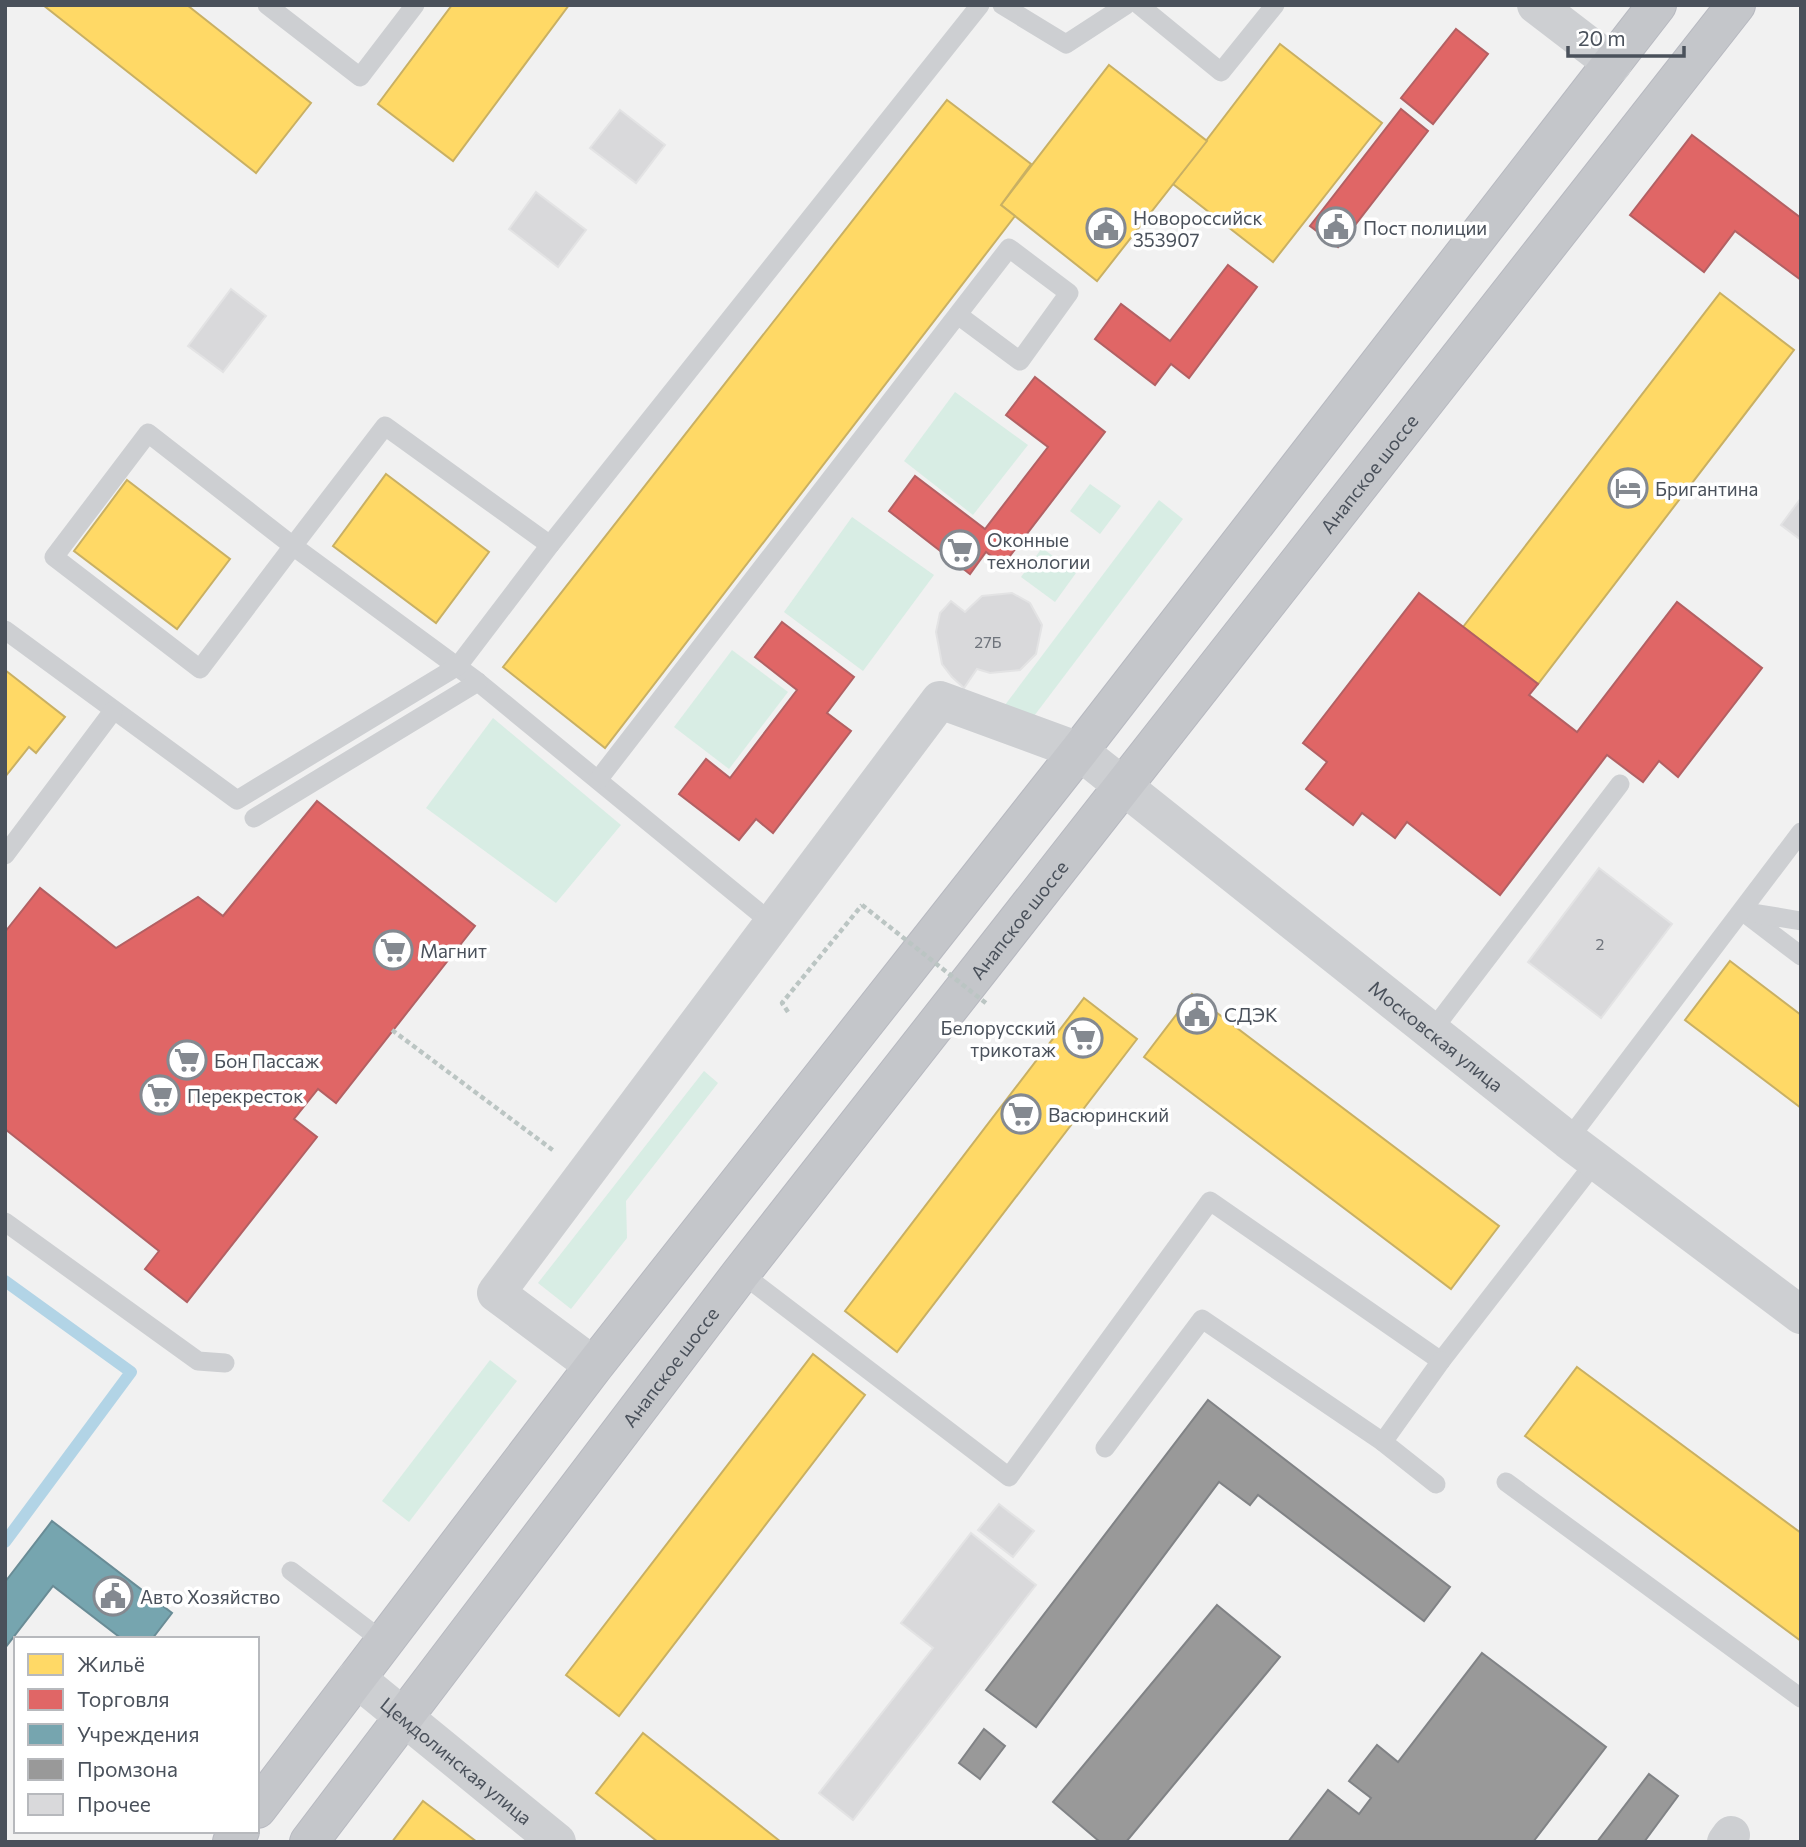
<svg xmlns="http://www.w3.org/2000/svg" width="1806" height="1847" font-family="Commissioner,sans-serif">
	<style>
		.green { fill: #d8ede4 }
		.homes { fill: #ffd966; stroke: #c9b063; stroke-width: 2 }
		.shops { fill: #e06666; stroke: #b36063; stroke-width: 2 }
		.public { fill: #76a5af; stroke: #698c96; stroke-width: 2 }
		.industry { fill: #999; stroke: #818386; stroke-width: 2 }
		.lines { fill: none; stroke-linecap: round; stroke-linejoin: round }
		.stream { stroke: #b2d4e6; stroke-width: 12 }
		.building { fill: #d9d9db; stroke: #e3e3e4; stroke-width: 2 }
		.trunk-casing { stroke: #b7b9c0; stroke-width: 40 }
		.path { stroke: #bbc5c3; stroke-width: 4.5; stroke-dasharray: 5 3.5; stroke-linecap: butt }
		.service { stroke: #cdcfd2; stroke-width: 19 }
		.minor { stroke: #cdcfd2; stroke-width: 38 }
		.trunk { stroke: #c4c6ca; stroke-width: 38 }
		.path-bridge { stroke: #bbc5c3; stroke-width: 4.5; stroke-dasharray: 5 3.5; stroke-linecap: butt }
		.labels { text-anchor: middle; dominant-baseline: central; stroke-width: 7; stroke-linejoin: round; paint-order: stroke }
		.number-label { font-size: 16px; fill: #6f747c }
		.poi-label { font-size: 19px; fill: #4a515b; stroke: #fff; text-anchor: start }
		.street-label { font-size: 19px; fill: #4a515b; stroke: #fff }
	</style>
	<rect width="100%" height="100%" fill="#f1f1f1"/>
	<g class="green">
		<path d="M955 392 1028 445 973 515 904 461Z"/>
		<path d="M1090 484 1121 506 1100 534 1070 511Z"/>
		<path d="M1159 500 1183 519 1028 724 1005 705Z"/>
		<path d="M852 517 934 575 863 671 784 612Z"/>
		<path d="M1042 548 1076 573 1055 602 1021 577Z"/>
		<path d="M732 650 788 692 729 769 674 727Z"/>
		<path d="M493 718 621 825 556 903 426 808Z"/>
		<path d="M704 1071 718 1083 626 1201 627 1238 571 1309 538 1283Z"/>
		<path d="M490 1360 517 1381 409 1522 382 1501Z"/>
	</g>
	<g class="homes">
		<path d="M43 5H187L311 103 256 173Z"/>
		<path d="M452 5H569L453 161 378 104Z"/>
		<path d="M1280 44 1382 123 1273 262 1173 184Z"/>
		<path d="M1109 65 1207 141 1097 281 1001 205Z"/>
		<path d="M947 100 1031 164 1001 205 1015 216 605 748 503 667Z"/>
		<path d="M1720 293 1794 350 1538 684 1463 627Z"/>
		<path d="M386 474 489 552 436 623 333 546Z"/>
		<path d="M127 480 230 559 177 629 74 551Z"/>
		<path d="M5 670 65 717 36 753 29 747 5 777Z"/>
		<path d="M1730 961 1801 1015V1108L1685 1020Z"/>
		<path d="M1192 994 1499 1226 1451 1289 1144 1057Z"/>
		<path d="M1084 998 1137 1039 897 1352 845 1311Z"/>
		<path d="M813 1354 865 1395 619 1716 566 1675Z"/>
		<path d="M1577 1367 1801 1533V1641L1525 1436Z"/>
		<path d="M643 1733 781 1842H658L596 1793Z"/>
		<path d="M423 1801 477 1842H392Z"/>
	</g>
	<g class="shops">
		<path d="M1456 29 1488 54 1433 124 1401 98Z"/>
		<path d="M1401 109 1428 131 1338 247 1310 226Z"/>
		<path d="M1692 135 1801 218V280L1735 231 1704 272 1630 215Z"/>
		<path d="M1228 265 1257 287 1189 378 1171 364 1155 385 1095 339 1121 304 1170 341Z"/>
		<path d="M1035 377 1105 432 1003 565 986 552 970 574 889 511 915 476 985 529 1048 447 1006 415Z"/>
		<path d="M1419 593 1538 684 1529 695 1577 732 1677 602 1762 668 1678 777 1659 761 1643 782 1607 755 1500 895 1407 822 1395 838 1362 813 1353 825 1306 789 1327 762 1303 743Z"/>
		<path d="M782 622 854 677 827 713 851 731 773 833 756 819 739 840 679 794 706 759 730 778 797 690 755 657Z"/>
		<path d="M317 801 475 926 336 1103 318 1089 294 1119 317 1137 187 1302 145 1269 159 1251 5 1129V932L40 888 116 948 198 897 223 916Z"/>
	</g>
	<path class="public" d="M52 1521 172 1613 152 1639H122L53 1586 5 1648V1582Z"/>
	<g class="industry">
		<path d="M1208 1400 1450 1587 1424 1621 1258 1495 1250 1505 1219 1482 1036 1727 986 1690Z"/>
		<path d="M1217 1605 1280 1657 1126 1842H1100L1053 1802Z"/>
		<path d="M1482 1653 1606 1747 1533 1842H1288L1328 1790 1359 1814 1371 1798 1349 1781 1377 1745 1398 1762Z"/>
		<path d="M984 1729 1005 1746 980 1779 959 1763Z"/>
		<path d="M1649 1774 1678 1796 1644 1842H1597Z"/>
	</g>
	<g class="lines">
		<path class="stream" d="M5 1281 131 1372 5 1542"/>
	</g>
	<g class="building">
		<path d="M620 110 665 145 636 183 590 148Z"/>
		<path d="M536 192 586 230 558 267 509 229Z"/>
		<path d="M231 289 266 316 223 372 188 346Z"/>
		<path d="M1801 498V540L1781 525Z"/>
		<path d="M1012 593 1030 603 1042 625 1036 654 1020 670 990 673 977 669 964 688 952 677 942 664 936 632 940 613 951 601 965 612 982 596Z"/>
		<path d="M1599 868 1672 924 1601 1018 1528 962Z"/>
		<path d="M999 1504 1034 1531 1013 1557 978 1530Z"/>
		<path d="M971 1533 1036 1585 853 1820 819 1793 933 1648 901 1623Z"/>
	</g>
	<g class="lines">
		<g class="trunk-casing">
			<g id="trunk">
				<path d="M257 1809 594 1366 1079 751 1657 5"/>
				<path d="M232 1842 240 1831"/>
				<path id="s3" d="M309 1842 741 1273 1736 5"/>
			</g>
		</g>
		<g class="path">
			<path d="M788 1012 782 1003 862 905"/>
			<path d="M392 1030 554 1151"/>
		</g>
		<g class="service">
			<path d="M267 5 360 77 415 5"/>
			<path d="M1002 5 1066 44 1126 5"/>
			<path d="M1139 5 1221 72 1275 5"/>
			<path d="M550 545 385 426 293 546 148 433 54 557 200 669 293 546 478 682 773 924"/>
			<path d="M5 630 237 800 458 666 550 545 980 5"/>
			<path d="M598 780 1009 248 1069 293 1020 361 958 315"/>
			<path d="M254 818 478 682"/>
			<path d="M5 855 113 711"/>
			<path d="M1742 911 1801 956"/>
			<path d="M1747 912 1801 921"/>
			<path d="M1431 1032 1620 784"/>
			<path d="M1568 1140 1801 832"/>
			<path d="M5 1222 198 1361 225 1363"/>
			<path d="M741 1273 1009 1477 1210 1201 1441 1361 1596 1161"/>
			<path d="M1105 1448 1202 1319 1383 1442"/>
			<path d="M1506 1482 1801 1698"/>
			<path d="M1436 1484 1383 1442 1441 1361"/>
			<path d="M291 1571 384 1642"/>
		</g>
		<g class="minor">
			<path d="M1536 5 1613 64"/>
			<path id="s1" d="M594 1366 496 1293 940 700 1079 751 1568 1140 1801 1315"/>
			<path id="s2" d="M356 1678 557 1842"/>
			<path d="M1726 1842 1731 1835"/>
		</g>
		<use href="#trunk" class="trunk"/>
		<path class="path-bridge" d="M862 905 987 1004"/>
	</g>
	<defs>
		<g id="civic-ring" transform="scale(2.0125)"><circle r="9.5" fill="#fff" stroke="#848990" stroke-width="1.5"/><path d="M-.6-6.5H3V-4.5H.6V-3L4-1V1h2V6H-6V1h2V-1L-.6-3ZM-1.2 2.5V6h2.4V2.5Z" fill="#848990"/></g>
		<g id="hotel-ring" transform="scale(2.0125)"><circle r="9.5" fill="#fff" stroke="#848990" stroke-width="1.5"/><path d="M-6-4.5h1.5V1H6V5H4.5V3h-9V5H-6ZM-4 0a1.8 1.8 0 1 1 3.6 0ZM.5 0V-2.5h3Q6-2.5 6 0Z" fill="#848990"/></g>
		<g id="supermarket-ring" transform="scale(2.0125)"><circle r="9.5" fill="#fff" stroke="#848990" stroke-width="1.5"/><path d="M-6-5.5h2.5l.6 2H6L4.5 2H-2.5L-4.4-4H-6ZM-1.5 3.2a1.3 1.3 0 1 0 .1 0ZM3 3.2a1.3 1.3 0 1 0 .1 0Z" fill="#848990"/></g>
	</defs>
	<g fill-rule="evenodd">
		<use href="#civic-ring" x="1336" y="227"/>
		<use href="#civic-ring" x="1106" y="228"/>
		<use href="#hotel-ring" x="1628" y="488"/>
		<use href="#supermarket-ring" x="960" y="550"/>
		<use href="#supermarket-ring" x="393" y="950"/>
		<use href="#civic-ring" x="1197" y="1014"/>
		<use href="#supermarket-ring" x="1083" y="1038"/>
		<use href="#supermarket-ring" x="187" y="1060"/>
		<use href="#supermarket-ring" x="160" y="1095"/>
		<use href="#supermarket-ring" x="1021" y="1114"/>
		<use href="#civic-ring" x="113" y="1596"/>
	</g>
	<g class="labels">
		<g class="number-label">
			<text x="988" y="641">27Б</text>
			<text x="1600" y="943">2</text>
		</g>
		<g class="poi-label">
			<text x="1133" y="217">Новороссийск<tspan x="1133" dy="22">353907</tspan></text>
			<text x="1363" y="227">Пост полиции</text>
			<text x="1655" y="488">Бригантина</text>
			<text x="987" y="539">Оконные<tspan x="987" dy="22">технологии</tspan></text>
			<text x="420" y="950">Магнит</text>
			<text x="1224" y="1014">СДЭК</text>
			<text x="1056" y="1027" text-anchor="end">Белорусский<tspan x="1056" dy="22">трикотаж</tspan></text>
			<text x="214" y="1060">Бон Пассаж</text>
			<text x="187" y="1095">Перекресток</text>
			<text x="1048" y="1114">Васюринский</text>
			<text x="140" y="1596">Авто Хозяйство</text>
		</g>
		<g class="street-label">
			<text stroke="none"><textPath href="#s3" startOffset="1731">Анапское шоссе</textPath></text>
			<text stroke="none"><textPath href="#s3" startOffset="1164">Анапское шоссе</textPath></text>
			<text stroke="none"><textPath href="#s1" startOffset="1468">Московская улица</textPath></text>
			<text stroke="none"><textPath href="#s3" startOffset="597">Анапское шоссе</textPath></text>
			<text stroke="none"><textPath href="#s2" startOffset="130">Цемдолинская улица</textPath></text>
		</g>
	</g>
	<rect width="1806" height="1847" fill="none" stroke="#4a515b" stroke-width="14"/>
	<rect x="14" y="1637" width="245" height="196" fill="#ffffff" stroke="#b7b9bd" stroke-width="2"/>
	<rect x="28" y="1654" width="35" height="21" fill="#ffd966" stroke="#b7b9bd" stroke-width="2"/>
	<text x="77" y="1672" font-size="21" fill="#4a515b">Жильё</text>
	<rect x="28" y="1689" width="35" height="21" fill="#e06666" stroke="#b7b9bd" stroke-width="2"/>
	<text x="77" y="1707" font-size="21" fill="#4a515b">Торговля</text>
	<rect x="28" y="1724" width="35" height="21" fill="#76a5af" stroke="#b7b9bd" stroke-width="2"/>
	<text x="77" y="1742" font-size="21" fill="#4a515b">Учреждения</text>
	<rect x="28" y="1759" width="35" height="21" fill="#999999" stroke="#b7b9bd" stroke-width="2"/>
	<text x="77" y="1777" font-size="21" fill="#4a515b">Промзона</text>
	<rect x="28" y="1794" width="35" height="21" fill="#d9d9db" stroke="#b7b9bd" stroke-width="2"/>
	<text x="77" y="1812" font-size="21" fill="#4a515b">Прочее</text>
	<path d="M1568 46v10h116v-10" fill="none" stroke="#4a515b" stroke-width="3.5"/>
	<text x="1578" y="46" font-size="21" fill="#4a515b" stroke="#ffffff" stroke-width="5" paint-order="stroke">20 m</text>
</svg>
